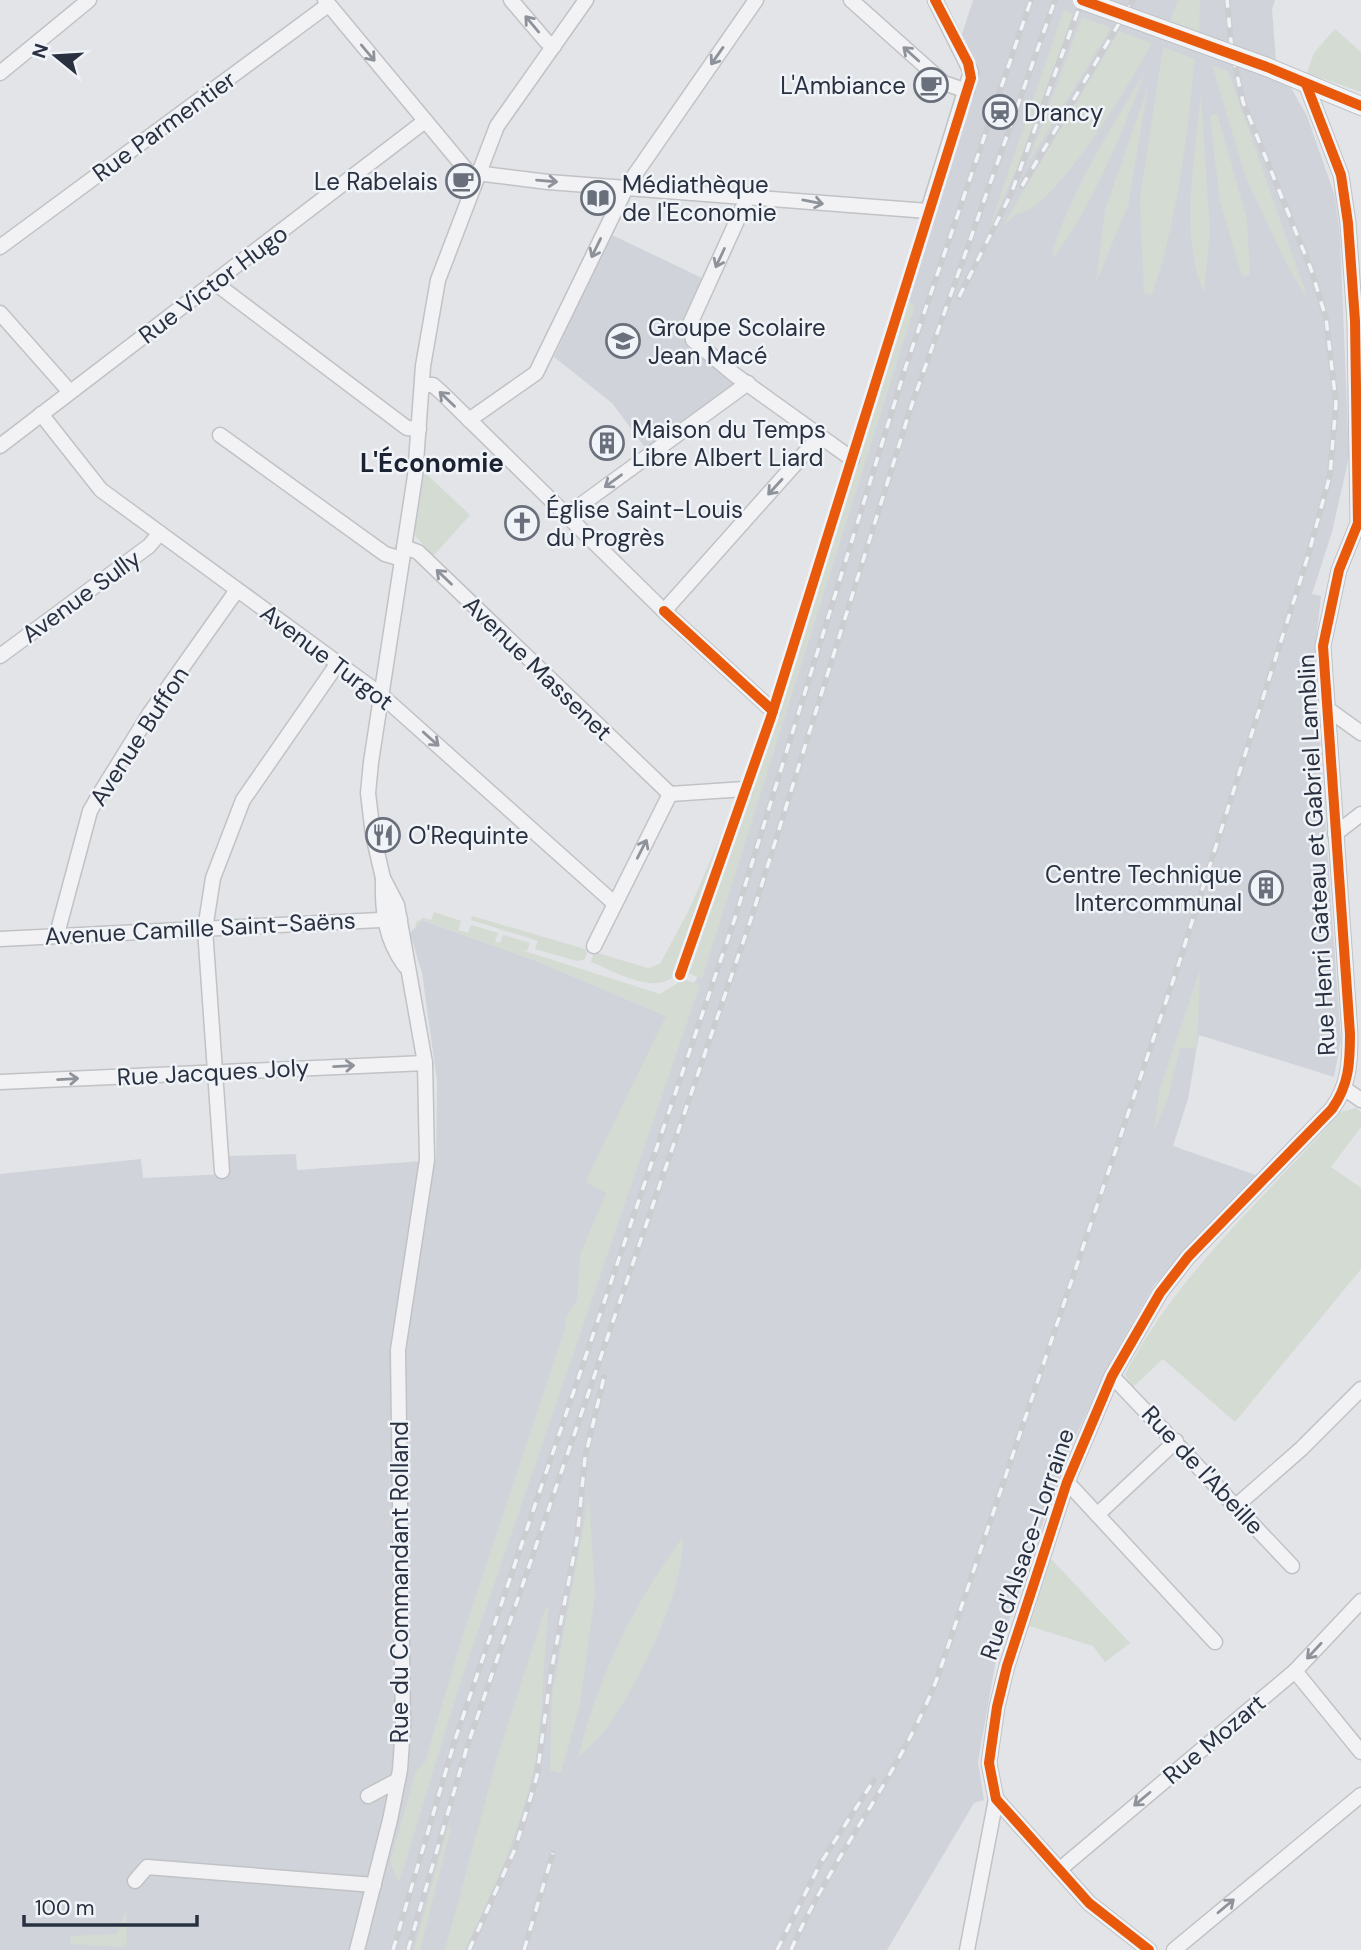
<svg xmlns="http://www.w3.org/2000/svg" width="1361" height="1950" font-family="'DM Sans',sans-serif">
	<style>
		.built { fill: #d0d4da }
		.green { fill: #d3dbd2 }
		.lines { fill: none; stroke-linecap: round; stroke-linejoin: round }
		.minor-casing { stroke: #c0c2c5; stroke-width: 17 }
		.major-casing { stroke: #bec1c5; stroke-width: 20 }
		.minor { stroke: #f2f2f4; stroke-width: 14 }
		.major { stroke: #f6f6f7; stroke-width: 18 }
		.rail-casing { stroke: #cbcdd0; stroke-width: 6 }
		.rail { stroke: #f0f3f7; stroke-width: 3.5; stroke-dasharray: 10; stroke-linecap: butt }
		.major-bridge-casing { stroke: #bec1c5; stroke-width: 20; stroke-linecap: butt }
		.major-bridge { stroke: #f6f6f7; stroke-width: 18 }
		.cycleway-casing { stroke: #f0f3f7; stroke-width: 15 }
		.cycleway { stroke: #e8590c; stroke-width: 10 }
		.oneway { stroke: #8e929a }
		.labels { text-anchor: middle; dominant-baseline: central; stroke-width: 5; stroke-linejoin: round; paint-order: stroke }
		.poi-label { font-size: 24px; fill: #293141; stroke: #f0f3f7; text-anchor: start }
		.street-label { font-size: 24px; fill: #293141; stroke: #f0f3f7 }
		.neighbourhood-label { font-size: 26px; font-weight: bold; fill: #1b2332; stroke: #f0f3f7 }
	</style>
	<rect width="100%" height="100%" fill="#e2e4e7"/>
	<g class="built">
		<path d="M973 0H1275L1272 9 1276 61 1307 116 1335 196 1340 235 1349 457 1332 532 1312 594 1321 596 1314 659 1326 830 1323 833V843L1327 846 1341 1040 1334 1077 1199 1035 1188 1099 1173 1146 1256 1175 1154 1285 1112 1359 1066 1457 997 1654 978 1762 984 1800 974 1803 887 1950H0V1174L141 1159 143 1178 227 1174 226 1156 296 1154 297 1170 436 1160 437 1081 422 973 410 933 422 920 539 962 676 1020 701 970 779 703 855 472 977 71 961 37Z"/>
		<path d="M610 234 702 278 683 319 681 335 689 348 734 382 733 387 647 450 612 403 554 357Z"/>
	</g>
	<g class="green">
		<path d="M1178 0H1200L1199 32 1170 21Z"/>
		<path d="M1064 9 1073 14 1020 161 987 235Z"/>
		<path d="M1082 17 1111 28 1027 165Z"/>
		<path d="M1335 29 1361 52V92L1307 73 1314 53Z"/>
		<path d="M1119 31 1152 43C1134 76 1054 213 1016 214L1002 227Z"/>
		<path d="M1163 47 1195 59C1186 143 1179 214 1152 295L1144 293 1140 198Z"/>
		<path d="M1212 65 1228 71 1308 299 1289 269 1246 178Z"/>
		<path d="M1145 72C1118 142 1098 195 1054 258L1052 253C1073 187 1109 131 1145 72Z"/>
		<path d="M1148 87 1128 206 1096 282 1105 210Z"/>
		<path d="M1201 95 1210 231 1204 293C1179 238 1195 154 1201 95Z"/>
		<path d="M1217 113 1247 220 1250 275 1242 277 1220 202 1210 116Z"/>
		<path d="M907 300 915 305 702 979 684 971 855 472Z"/>
		<path d="M424 472 470 515 433 556 414 534Z"/>
		<path d="M734 806 736 808 675 975C655 996 614 971 591 962L594 952 648 968 660 964 689 910Z"/>
		<path d="M434 912 461 921 458 930 468 933 471 925 498 933 495 942 500 943 503 935 530 943 527 951 518 949 660 994 684 979 700 985 461 1681 399 1883 390 1862 416 1771 425 1762 465 1628 566 1325 565 1319 577 1300 580 1255 606 1193 585 1182 666 1016 539 962 423 920 416 927 415 923 423 918 431 920Z"/>
		<path d="M472 916 588 950 585 959 577 961 535 949 538 941 471 920Z"/>
		<path d="M1200 970 1197 1049 1180 1047 1169 1095 1154 1132 1160 1088Z"/>
		<path d="M1356 1108 1361 1112V1127L1331 1167 1361 1188V1269L1235 1422 1163 1359 1133 1387 1125 1374C1179 1272 1265 1197 1341 1112Z"/>
		<path d="M589 1496 595 1594 580 1704 561 1773 550 1770 552 1696Z"/>
		<path d="M683 1537C684 1593 640 1680 608 1727 600 1738 588 1748 578 1758 598 1677 633 1604 683 1537Z"/>
		<path d="M1051 1559 1130 1643 1105 1662 1093 1646 1029 1626Z"/>
		<path d="M549 1606C542 1664 545 1724 531 1781 517 1839 490 1896 465 1950H445L497 1758 545 1609Z"/>
		<path d="M448 1826 451 1828 420 1950H414Z"/>
		<path d="M126 1910 127 1943 123 1947 70 1944 71 1936 116 1934Z"/>
	</g>
	<g class="lines">
		<g class="minor-casing">
			<g id="minor">
				<path d="M325 0 468 172 548 182 928 211 971 72 935 0"/>
				<path d="M511 0 546 41 554 46"/>
				<path d="M851 0 944 83 967 91"/>
				<path d="M0 73 89 0"/>
				<path d="M746 195 745 203 690 324 693 340 735 375 852 459"/>
				<path d="M0 247 328 5"/>
				<path d="M215 283 407 428 419 429"/>
				<path d="M0 313 70 392"/>
				<path d="M422 385H433L442 393 664 611 773 711"/>
				<path d="M41 414 101 490 380 694 614 903"/>
				<path d="M469 420 536 373 627 186 756 0"/>
				<path d="M220 435 385 554 402 559"/>
				<path d="M0 446 425 121"/>
				<path d="M567 515 748 383"/>
				<path d="M404 547 418 552 670 794"/>
				<path d="M664 611 820 436"/>
				<path d="M0 656 149 546 160 533"/>
				<path d="M1325 707 1361 733"/>
				<path d="M670 794 745 789"/>
				<path d="M1335 834 1361 814"/>
				<path d="M383 878C382 911 385 939 405 966"/>
				<path d="M57 934 90 811 101 792 150 713 237 590"/>
				<path d="M0 939 400 919"/>
				<path d="M594 946 670 794"/>
				<path d="M0 1082 425 1063"/>
				<path d="M1345 1089 1361 1100"/>
				<path d="M222 1171 205 929 213 878 243 800 338 663"/>
				<path d="M1112 1376 1292 1566"/>
				<path d="M1067 1482 1215 1642"/>
				<path d="M1236 1506 1301 1449 1361 1389"/>
				<path d="M1098 1514 1176 1441"/>
				<path d="M1295 1671 1361 1752"/>
				<path d="M368 1796 398 1780"/>
				<path d="M1059 1870 1295 1671 1361 1601"/>
				<path d="M135 1881 147 1867 374 1885"/>
				<path d="M357 1950 390 1820 400 1770 403 1727 398 1350 427 1160 425 1063 397 905 383 878 373 835 368 793 371 762 415 476 423 366 438 280 497 126 586 0"/>
				<path d="M967 1950 996 1799"/>
				<path d="M1149 1950 1089 1903 996 1799 989 1763 997 1707 1007 1666 1067 1482 1112 1376 1160 1293 1188 1257 1332 1109C1349 1085 1350 1063 1350 1034L1323 646 1339 570 1358 523 1355 321 1348 223 1341 175 1306 84"/>
				<path d="M1174 1950 1361 1795"/>
			</g>
		</g>
		<g class="major-casing">
			<path id="major" d="M1267 67 1361 106"/>
		</g>
		<use href="#minor" class="minor"/>
		<use href="#major" class="major"/>
		<g class="rail-casing">
			<g id="rail">
				<path d="M1022 186 1133 0"/>
				<path d="M959 297 1011 194 1082 0"/>
				<path d="M393 1950 455 1740 735 918 906 366 1031 0"/>
				<path d="M408 1950 467 1747 751 919 911 407 1055 0"/>
				<path d="M469 1950 515 1849 537 1776 551 1672 577 1539 585 1458 604 1377"/>
				<path d="M524 1950 553 1853"/>
				<path d="M777 1950 820 1864 874 1780"/>
				<path d="M791 1950C833 1854 901 1773 938 1676L1178 966 1308 556 1330 475 1336 403 1326 318 1311 269 1243 102 1232 52 1227 0"/>
			</g>
		</g>
		<use href="#rail" class="rail"/>
		<g class="major-bridge-casing">
			<path id="major-bridge" d="M1082 0 1267 67"/>
		</g>
		<use href="#major-bridge" class="major-bridge"/>
		<g class="cycleway-casing">
			<g id="cycleway">
				<path d="M1082 0 1267 67 1361 106"/>
				<path d="M664 611 773 711"/>
				<path d="M680 975 771 717 971 78 968 63 935 0"/>
				<path d="M1149 1950 1089 1903 996 1799 989 1763 997 1707 1007 1666 1067 1482 1112 1376 1160 1293 1188 1257 1332 1109C1349 1085 1350 1063 1350 1034L1323 646 1339 570 1358 523 1355 321 1348 223 1341 175 1306 84"/>
			</g>
		</g>
		<use href="#cycleway" class="cycleway"/>
	</g>
	<defs><path id="oneway-shaft" d="M-6 0H5M1.5-3L5.5 0L1.5 3" fill="none" stroke-width="1.6" stroke-linecap="round" stroke-linejoin="round" transform="scale(1.75)"/></defs>
	<g class="oneway">
		<use href="#oneway-shaft" transform="translate(532 24) rotate(-130)"/>
		<use href="#oneway-shaft" transform="translate(368 53) rotate(50)"/>
		<use href="#oneway-shaft" transform="translate(911 54) rotate(-138)"/>
		<use href="#oneway-shaft" transform="translate(717 56) rotate(125)"/>
		<use href="#oneway-shaft" transform="translate(547 181) rotate(5)"/>
		<use href="#oneway-shaft" transform="translate(813 202) rotate(11)"/>
		<use href="#oneway-shaft" transform="translate(596 248) rotate(116)"/>
		<use href="#oneway-shaft" transform="translate(720 258) rotate(115)"/>
		<use href="#oneway-shaft" transform="translate(447 399) rotate(-136)"/>
		<use href="#oneway-shaft" transform="translate(613 481) rotate(144)"/>
		<use href="#oneway-shaft" transform="translate(775 487) rotate(132)"/>
		<use href="#oneway-shaft" transform="translate(444 577) rotate(-136)"/>
		<use href="#oneway-shaft" transform="translate(431 739) rotate(42)"/>
		<use href="#oneway-shaft" transform="translate(642 849) rotate(-63)"/>
		<use href="#oneway-shaft" transform="translate(344 1066) rotate(-3)"/>
		<use href="#oneway-shaft" transform="translate(68 1079) rotate(-3)"/>
		<use href="#oneway-shaft" transform="translate(1314 1651) rotate(133)"/>
		<use href="#oneway-shaft" transform="translate(1142 1799) rotate(140)"/>
		<use href="#oneway-shaft" transform="translate(1226 1906) rotate(-40)"/>
	</g>
	<defs>
		<g id="cafe-ring" transform="scale(1.75)"><circle r="9.5" fill="#f0f3f7" stroke="#6a707b" stroke-width="1.5"/><path d="M-5.5-4.5H6V0H3Q3 3.5 0 3.5H-2.5Q-5.5 3.5-5.5 0ZM3-3.2v2h1.7v-2ZM-6 4.5H4V6H-6Z" fill="#6a707b"/></g>
		<g id="station-ring" transform="scale(1.75)"><circle r="9.5" fill="#f0f3f7" stroke="#6a707b" stroke-width="1.5"/><path d="M-3-6H3Q5-6 5-4V2Q5 4 3 4L4.5 6H3L1.5 4h-3L-3 6H-4.5L-3 4Q-5 4-5 2V-4Q-5-6-3-6ZM-3.5-4v3h7v-3ZM-3.5 1v1.5H-2V1ZM2 1v1.5H3.5V1Z" fill="#6a707b"/></g>
		<g id="library-ring" transform="scale(1.75)"><circle r="9.5" fill="#f0f3f7" stroke="#6a707b" stroke-width="1.5"/><path d="M-6-4Q-3-5.5-.7-3.5V5Q-3 3-6 4ZM6-4Q3-5.5 .7-3.5V5Q3 3 6 4Z" fill="#6a707b"/></g>
		<g id="school-ring" transform="scale(1.75)"><circle r="9.5" fill="#f0f3f7" stroke="#6a707b" stroke-width="1.5"/><path d="M0-5L7-2L0 1L-7-2ZM-4 1L0 2.5L4 1V4Q0 6-4 4Z" fill="#6a707b"/></g>
		<g id="building-ring" transform="scale(1.75)"><circle r="9.5" fill="#f0f3f7" stroke="#6a707b" stroke-width="1.5"/><path d="M-4-6H4V6H1V3H-1V6H-4ZM-2.5-4.3h1.7v1.8h-1.7ZM.8-4.3h1.7v1.8H.8ZM-2.5-1h1.7V.8h-1.7ZM.8-1h1.7V.8H.8Z" fill="#6a707b"/></g>
		<g id="church-ring" transform="scale(1.75)"><circle r="9.5" fill="#f0f3f7" stroke="#6a707b" stroke-width="1.5"/><path d="M-1.2-6h2.4v3.5h3.3v2.4h-3.3V6h-2.4V-.1h-3.3v-2.4h3.3Z" fill="#6a707b"/></g>
		<g id="restaurant-ring" transform="scale(1.75)"><circle r="9.5" fill="#f0f3f7" stroke="#6a707b" stroke-width="1.5"/><path d="M-5-6h1v4h1v-4h1v4h1v-4h1v5L-1.5 .5V6h-2V.5L-5-1ZM5-6V6H3V1.5H1.5Q1.5-4 5-6Z" fill="#6a707b"/></g>
	</defs>
	<g fill-rule="evenodd">
		<use href="#cafe-ring" x="931" y="85"/>
		<use href="#station-ring" x="1000" y="112"/>
		<use href="#cafe-ring" x="463" y="181"/>
		<use href="#library-ring" x="598" y="198"/>
		<use href="#school-ring" x="623" y="341"/>
		<use href="#building-ring" x="607" y="443"/>
		<use href="#church-ring" x="522" y="523"/>
		<use href="#restaurant-ring" x="383" y="835"/>
		<use href="#building-ring" x="1266" y="888"/>
	</g>
	<g class="labels">
		<g class="poi-label">
			<text x="906" y="85" text-anchor="end">L'Ambiance</text>
			<text x="1024" y="112">Drancy</text>
			<text x="438" y="181" text-anchor="end">Le Rabelais</text>
			<text x="622" y="184">Médiathèque<tspan x="622" dy="28">de l'Economie</tspan></text>
			<text x="648" y="327">Groupe Scolaire<tspan x="648" dy="28">Jean Macé</tspan></text>
			<text x="632" y="429">Maison du Temps<tspan x="632" dy="28">Libre Albert Liard</tspan></text>
			<text x="546" y="509">Église Saint-Louis<tspan x="546" dy="28">du Progrès</tspan></text>
			<text x="408" y="835">O'Requinte</text>
			<text x="1242" y="874" text-anchor="end">Centre Technique<tspan x="1242" dy="28">Intercommunal</tspan></text>
		</g>
		<g class="street-label">
			<text transform="translate(164 126) rotate(-36)">Rue Parmentier</text>
			<text transform="translate(213 284) rotate(-37)">Rue Victor Hugo</text>
			<text transform="translate(81 596) rotate(-36)">Avenue Sully</text>
			<text transform="translate(327 657) rotate(37)">Avenue Turgot</text>
			<text transform="translate(538 668) rotate(44)">Avenue Massenet</text>
			<text transform="translate(139 736) rotate(-57)">Avenue Buffon</text>
			<text transform="translate(1316 855) rotate(-93)">Rue Henri Gateau et Gabriel Lamblin</text>
			<text transform="translate(200 928) rotate(-3)">Avenue Camille Saint-Saëns</text>
			<text transform="translate(213 1072) rotate(-3)">Rue Jacques Joly</text>
			<text transform="translate(1203 1470) rotate(47)">Rue de l'Abeille</text>
			<text transform="translate(1027 1544) rotate(-71)">Rue d'Alsace-Lorraine</text>
			<text transform="translate(399 1582) rotate(-90)">Rue du Commandant Rolland</text>
			<text transform="translate(1214 1739) rotate(-40)">Rue Mozart</text>
		</g>
		<g class="neighbourhood-label">
			<text x="432" y="463">L'Économie</text>
		</g>
	</g>
	<g transform="translate(56 56) rotate(288)" stroke="#f0f3f7" stroke-width="5" paint-order="stroke">
	<path d="M0-5L12 26L0 18L-12 26Z" fill="#293141"/>
	<text y="-10" font-size="19" font-weight="bold" text-anchor="middle" fill="#293141">N</text>
	</g>
	<path d="M24 1915v10h173v-10" fill="none" stroke="#293141" stroke-width="3.5"/>
	<text x="35" y="1915" font-size="21" fill="#293141" stroke="#f0f3f7" stroke-width="5" paint-order="stroke">100 m</text>
</svg>
